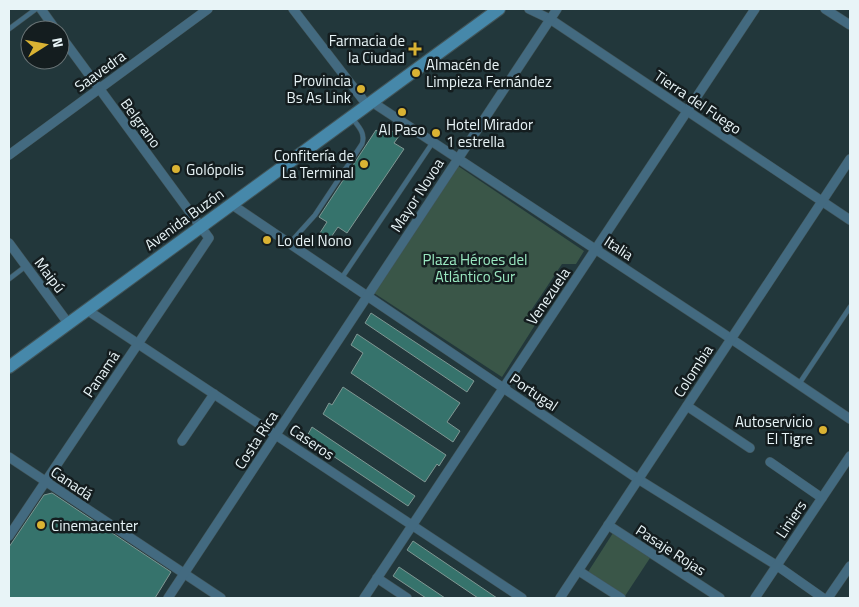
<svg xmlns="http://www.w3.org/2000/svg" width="859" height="607" font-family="'Titillium Web',sans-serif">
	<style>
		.green { fill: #3a5648 }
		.building { fill: #36736c; stroke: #7f9793 }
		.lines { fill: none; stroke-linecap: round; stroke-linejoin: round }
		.service-casing { stroke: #425559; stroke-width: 5.5 }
		.minor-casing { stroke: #425559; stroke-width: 10 }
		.secondary-casing { stroke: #425559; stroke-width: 14 }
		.service { stroke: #436a80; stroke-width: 4.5 }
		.minor { stroke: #436a80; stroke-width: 9 }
		.secondary { stroke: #4688aa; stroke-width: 12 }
		.poi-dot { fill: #dab333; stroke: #141d1f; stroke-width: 2 }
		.labels { text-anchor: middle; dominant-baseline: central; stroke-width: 5; stroke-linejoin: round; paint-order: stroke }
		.poi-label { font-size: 15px; fill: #e8f4f7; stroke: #141d1f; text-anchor: start }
		.street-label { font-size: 15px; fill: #e8f4f7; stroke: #141d1f }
		.park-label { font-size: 15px; fill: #9ae8c1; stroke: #141d1f }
	</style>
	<rect width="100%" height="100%" fill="#22373b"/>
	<g class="green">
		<path d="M458 166 584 251 576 264H562L530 312 535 325 502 377 374 293Z"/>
		<path d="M613 533 650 558 625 596 588 572Z"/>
	</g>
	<g class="building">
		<path d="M388 128 399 136 394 143 404 149 347 233 338 227 327 243 318 236 327 222 319 217 376 130 383 135Z"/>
		<path d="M371 313 474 381 467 392 365 323Z"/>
		<path d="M357 334 460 403 447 422 460 431 453 442 351 373 363 353 351 345Z"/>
		<path d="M343 387 446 455 439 466 437 464 425 482 323 414 329 403 332 405Z"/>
		<path d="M312 427 415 496 408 506 306 438Z"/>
		<path d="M52 493 171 572 155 598H9V547L44 495Z"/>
		<path d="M413 541 497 598H478L407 550Z"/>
		<path d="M399 567 445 598H426L393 576Z"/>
	</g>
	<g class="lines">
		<g class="service-casing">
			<g id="service">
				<path d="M9 29 36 9"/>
				<path d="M289 244 315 215 362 144C366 133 358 126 352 118"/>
				<path d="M9 279 26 266"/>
				<path d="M341 279 433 142"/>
				<path d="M799 384 850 307"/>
			</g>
		</g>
		<g class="minor-casing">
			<g id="minor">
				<path d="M41 9 56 30"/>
				<path d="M293 9 367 105"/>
				<path d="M529 9 550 19 850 220"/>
				<path d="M825 9 850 25"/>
				<path d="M372 102 721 332 850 419"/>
				<path d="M9 155 208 9"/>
				<path d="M231 204 638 479 776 565 823 598"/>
				<path d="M9 243 68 323"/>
				<path d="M87 310 522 598"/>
				<path d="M687 406 750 448"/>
				<path d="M182 441 214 394"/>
				<path d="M9 457 221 598"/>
				<path d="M770 462 822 498"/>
				<path d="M608 525 720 598"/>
				<path d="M9 536 209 238 60 35"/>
				<path d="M579 571 621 598"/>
				<path d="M377 578 407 598"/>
				<path d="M168 598 557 9"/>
				<path d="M364 598 755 9"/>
				<path d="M560 598 850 159"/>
				<path d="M755 598 850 456"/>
				<path d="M828 598 850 566"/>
			</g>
		</g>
		<g class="secondary-casing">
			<path id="secondary" d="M9 367 499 9"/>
		</g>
		<use href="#service" class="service"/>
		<use href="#minor" class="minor"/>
		<use href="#secondary" class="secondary"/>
	</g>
	<g class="poi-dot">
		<path d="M412.5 41.5h5v5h5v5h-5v5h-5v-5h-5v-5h5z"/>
		<circle cx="416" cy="73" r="5"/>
		<circle cx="361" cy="89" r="5"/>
		<circle cx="402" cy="112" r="5"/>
		<circle cx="436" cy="133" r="5"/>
		<circle cx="364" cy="164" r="5"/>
		<circle cx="176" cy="169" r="5"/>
		<circle cx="267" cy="240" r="5"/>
		<circle cx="823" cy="430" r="5"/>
		<circle cx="41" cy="525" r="5"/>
	</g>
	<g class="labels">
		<g class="poi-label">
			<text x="405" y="40" text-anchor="end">Farmacia de<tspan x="405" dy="17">la Ciudad</tspan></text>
			<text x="426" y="64">Almacén de<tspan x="426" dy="17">Limpieza Fernández</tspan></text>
			<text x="351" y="80" text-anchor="end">Provincia<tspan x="351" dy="17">Bs As Link</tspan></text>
			<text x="446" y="124">Hotel Mirador<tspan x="446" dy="17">1 estrella</tspan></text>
			<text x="402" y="129" text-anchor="middle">Al Paso</text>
			<text x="354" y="155" text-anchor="end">Confitería de<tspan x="354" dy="17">La Terminal</tspan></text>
			<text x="186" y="169">Golópolis</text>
			<text x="277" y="240">Lo del Nono</text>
			<text x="813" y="421" text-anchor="end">Autoservicio<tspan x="813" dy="17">El Tigre</tspan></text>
			<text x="51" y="525">Cinemacenter</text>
		</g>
		<g class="street-label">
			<text transform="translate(100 71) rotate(-36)">Saavedra</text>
			<text transform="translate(698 102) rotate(34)">Tierra del Fuego</text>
			<text transform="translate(141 123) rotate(54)">Belgrano</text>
			<text transform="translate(417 195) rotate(-57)">Mayor Novoa</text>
			<text transform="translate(184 219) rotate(-36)">Avenida Buzón</text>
			<text transform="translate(619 248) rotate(33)">Italia</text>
			<text transform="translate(50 275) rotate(53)">Maipú</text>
			<text transform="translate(548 296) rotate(-56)">Venezuela</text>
			<text transform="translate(693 371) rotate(-57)">Colombia</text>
			<text transform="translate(101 374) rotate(-56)">Panamá</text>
			<text transform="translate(534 392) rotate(34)">Portugal</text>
			<text transform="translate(256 440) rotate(-57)">Costa Rica</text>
			<text transform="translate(312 442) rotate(34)">Caseros</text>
			<text transform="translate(72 483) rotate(34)">Canadá</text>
			<text transform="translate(791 519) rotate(-56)">Liniers</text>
			<text transform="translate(671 550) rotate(33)">Pasaje Rojas</text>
		</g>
		<g class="park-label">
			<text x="475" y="259">Plaza Héroes del<tspan x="475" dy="17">Atlántico Sur</tspan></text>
		</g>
	</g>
	<rect width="859" height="607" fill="none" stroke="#e8f4f7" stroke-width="20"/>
	<g transform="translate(45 45) rotate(79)"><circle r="24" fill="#141d1f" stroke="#697375"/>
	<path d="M0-4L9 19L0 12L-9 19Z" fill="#dab333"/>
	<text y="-8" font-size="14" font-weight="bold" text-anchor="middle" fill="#e8f4f7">N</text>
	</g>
</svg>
